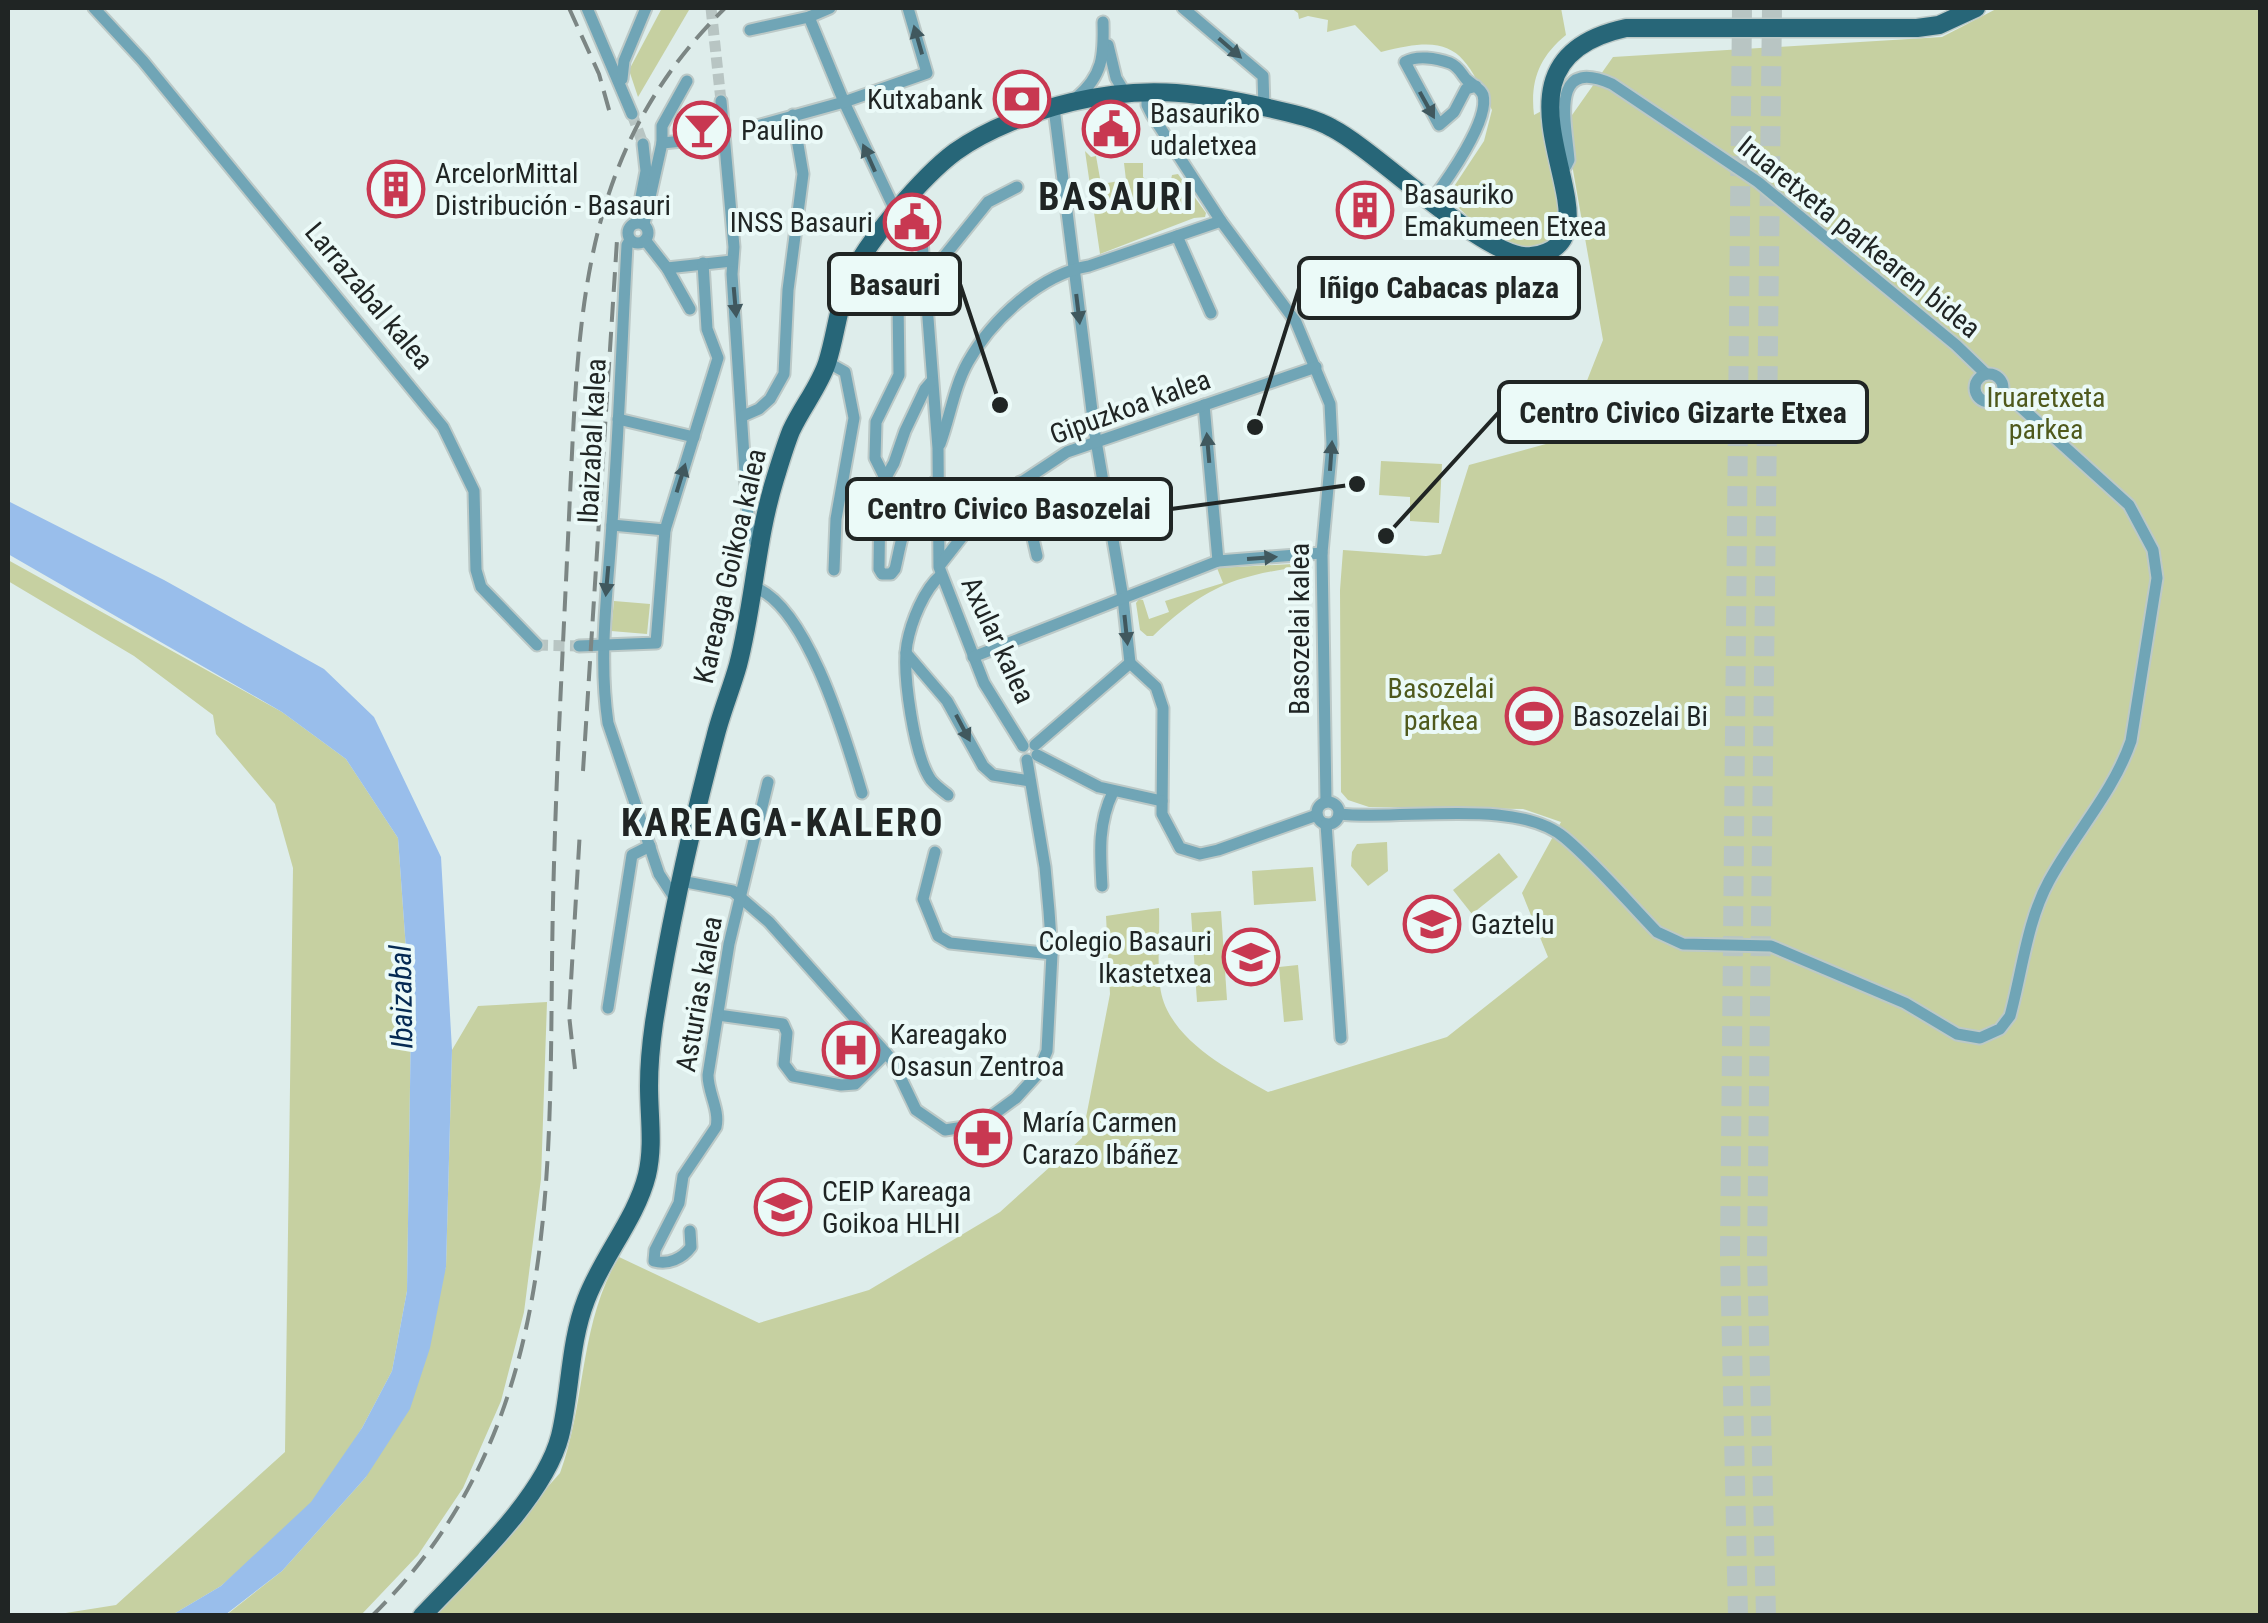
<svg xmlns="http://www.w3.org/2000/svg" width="2268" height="1623" font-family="'Roboto Condensed',sans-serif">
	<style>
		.green { fill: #c6d0a1 }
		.water { fill: #99beeb }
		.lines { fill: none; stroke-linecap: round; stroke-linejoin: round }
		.minor-tunnel { stroke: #b8c5c3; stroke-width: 11; stroke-dasharray: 11 5.5; stroke-linecap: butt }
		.motorway-tunnel { stroke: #b8c5c3; stroke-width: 20; stroke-dasharray: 20 10; stroke-linecap: butt }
		.minor-casing { stroke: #bcc9c7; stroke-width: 15 }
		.primary-casing { stroke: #bcc9c7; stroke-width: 21 }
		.minor { stroke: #70a5b6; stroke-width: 11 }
		.primary { stroke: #276678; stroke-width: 18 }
		.rail { stroke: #7c8684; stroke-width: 4; stroke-dasharray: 20 10; stroke-linecap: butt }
		.oneway { fill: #40585e }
		.labels { text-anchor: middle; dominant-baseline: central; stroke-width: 8; stroke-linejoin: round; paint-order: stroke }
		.poi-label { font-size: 28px; fill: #202524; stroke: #ebfaf8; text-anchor: start }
		.street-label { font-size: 28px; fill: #202524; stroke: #ebfaf8 }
		.park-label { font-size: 28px; fill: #4f591c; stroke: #ebfaf8 }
		.water-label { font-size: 30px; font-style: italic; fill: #052a53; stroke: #ebfaf8 }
		.district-label { font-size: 38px; font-weight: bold; letter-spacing: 2.5px; fill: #202524; stroke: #ebfaf8 }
		.leader { fill: none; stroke: #202524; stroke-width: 4 }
		.callout-dot { fill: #202524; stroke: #ebfaf8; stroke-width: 4 }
		.callout { fill: #ebfaf8; stroke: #202524; stroke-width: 4 }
		.callout-label { font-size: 30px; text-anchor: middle; font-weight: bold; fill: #202524 }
	</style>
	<rect width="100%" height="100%" fill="#deedeb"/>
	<g class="green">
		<path d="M662 8 689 10 638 97 629 70Z"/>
		<path d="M1291 8H1561L1566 35C1539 57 1530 81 1534 115L1549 107 1567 204 1551 245C1508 264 1477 223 1447 197L1484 141 1492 110C1463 49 1453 33 1381 52L1355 25 1327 32 1328 20 1308 16 1299 19 1298 13Z"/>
		<path d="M1998 8H2260V1615L433 1616 560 1473C586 1403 579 1323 619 1257L759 1323 869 1290 1000 1212 1082 1138 1110 994 1106 916 1159 908C1160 933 1157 961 1160 986 1166 1038 1228 1069 1268 1092L1447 1037 1548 957 1522 893 1561 822 1523 809 1369 807 1348 800 1341 792 1340 590 1343 550 1426 556 1441 554 1469 465 1564 439 1603 340 1565 125 1613 57 1942 37Z"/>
		<path d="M1085 151 1091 157 1096 156 1101 184 1126 180 1124 163H1143V177L1155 188 1170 184 1172 175 1178 174 1206 213 1205 217 1194 218 1100 254Z"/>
		<path d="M1381 461 1442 464 1439 523 1410 521V497L1379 495Z"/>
		<path d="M8 560 282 712 346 759 398 838 411 1019 407 1291 392 1371 362 1428 314 1505 221 1586 172 1615H53L116 1605 285 1452 293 868 275 804 216 734 213 715 134 656 8 581Z"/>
		<path d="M1293 564V568C1228 577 1200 592 1153 636H1147L1140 630 1136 603 1139 599 1143 600 1149 619 1169 612 1165 601 1223 583 1217 568Z"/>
		<path d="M614 601 650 604 647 634 611 631Z"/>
		<path d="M1387 842 1388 871 1368 886 1351 866 1352 852 1357 844Z"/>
		<path d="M1499 853 1518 877 1472 914 1453 890Z"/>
		<path d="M1313 867 1316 901 1254 905 1252 871Z"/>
		<path d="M1221 911 1227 1000 1197 1002 1191 913Z"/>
		<path d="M1298 965 1303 1020 1284 1022 1279 967Z"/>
		<path d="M547 1002 541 1179 524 1312 501 1401 463 1488 418 1555 361 1615 225 1616 282 1571 366 1477 446 1267 452 1050 478 1006Z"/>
	</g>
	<path class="water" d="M8 501 164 580 324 669 374 717 441 857 452 1050 446 1267 430 1348 410 1409 366 1477 282 1571 225 1615H172L221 1586 311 1502 362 1428 392 1371 407 1291 411 1019 398 838 346 759 282 712 8 554Z"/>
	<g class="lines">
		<g class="minor-tunnel">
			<path d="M711 8 721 101"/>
			<path d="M632 114 643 144"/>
			<path d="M537 645 579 646"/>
		</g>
		<g class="motorway-tunnel">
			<path d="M1738 1616 1730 1256 1742 8"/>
			<path d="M1766 1616 1757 1257 1772 8"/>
		</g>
		<g class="minor-casing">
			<g id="minor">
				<path d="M94 8 143 61 443 427 474 491 476 570 481 587 537 645"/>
				<path d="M587 8 632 114"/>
				<path d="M1183 8 1263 76 1264 107"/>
				<path d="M809 17 844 102 896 212"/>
				<path d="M750 30 809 17 830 8"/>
				<path d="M1108 45 1116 78 1125 93"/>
				<path d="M622 79 624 61 646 8"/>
				<path d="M1147 91V105L1152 115 1221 221 1296 322 1330 404 1332 444 1322 553 1326 802"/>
				<path d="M1076 98C1103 76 1104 55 1103 22"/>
				<path d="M721 101 734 247 732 274 749 533 758 546"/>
				<path d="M1054 108 1095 435 1123 598 1130 663"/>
				<path d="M757 126 844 102 927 73 908 8"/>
				<path d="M662 143V126L687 81"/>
				<path d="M1560 167 1566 166 1569 160C1566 122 1549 56 1612 84L1758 182 1956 345 1986 374"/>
				<path d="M915 193 920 214 938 448 939 567 984 683 1023 746"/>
				<path d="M1432 200C1447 180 1490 120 1483 95 1480 87 1472 85 1466 79 1460 72 1459 67 1450 63 1436 58 1417 55 1405 62L1439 125 1454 112 1466 89 1476 86"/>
				<circle cx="638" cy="233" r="10"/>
				<path d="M636 223 646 171 643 144"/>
				<path d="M644 224 662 143 694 140"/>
				<path d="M1177 236 1211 313"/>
				<path d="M630 240 627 245C622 337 619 430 612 523 608 590 598 655 608 723L659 874 676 900"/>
				<path d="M645 240 667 268 690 309"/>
				<path d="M925 267 938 264 988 202 1017 187"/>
				<path d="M667 268 732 261"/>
				<path d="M827 362 845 372 854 418 836 519 834 570"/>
				<circle cx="1989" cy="388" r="14"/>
				<path d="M931 382 925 389 905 431 894 463 880 488 879 569 882 574H891L895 569C903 535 906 499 938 480"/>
				<path d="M1204 405 1218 561"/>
				<path d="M743 416 759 409 770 399 784 374 788 290 803 174 793 115"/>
				<path d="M618 419 694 437"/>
				<path d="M940 444C950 417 954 387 968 362 992 319 1041 274 1089 266L1221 221"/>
				<path d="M884 476 875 458 876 422 899 375 898 300"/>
				<path d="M1020 482 1037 556"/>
				<path d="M612 525 665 530"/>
				<path d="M940 565 987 505 1067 452 1316 367"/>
				<path d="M941 575C924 589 911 622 907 644 902 673 914 756 931 780 936 786 943 791 948 795"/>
				<path d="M751 586C807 601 847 743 862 793"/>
				<path d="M579 646 656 643 665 530 718 358 707 329 703 263"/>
				<path d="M906 653 947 701 983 766 993 775 1030 781"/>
				<path d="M973 657 1218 561 1322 553"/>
				<path d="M1130 663 1156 687 1163 708 1162 814 1180 848 1200 854 1218 850 1317 815"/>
				<path d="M1035 745 1130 663"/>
				<path d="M1037 755 1099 787 1162 801"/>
				<circle cx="1328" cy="813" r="11"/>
				<path d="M1339 814C1403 821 1517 797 1565 838 1598 866 1627 901 1657 932L1683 944 1771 946 1905 1003 1957 1034 1980 1038 2000 1029 2010 1016C2022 972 2027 921 2049 881 2075 833 2113 793 2131 741L2157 578 2153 550 2129 505 2003 391"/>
				<path d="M1326 824 1341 1038"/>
				<path d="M935 852 923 899 938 936 950 943 1052 954"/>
				<path d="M681 881 733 891 769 922 892 1060 916 1110 945 1130 964 1127 990 1117 1016 1098 1036 1076 1047 1051 1052 954 1049 911 1045 867 1027 760"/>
				<path d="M1102 886C1100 852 1098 823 1113 792"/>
				<path d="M608 1008 632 855 650 846"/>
				<path d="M718 1015 783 1024 787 1033 784 1064 793 1076 841 1085 855 1084 886 1053"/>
				<path d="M690 1231 691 1247C682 1259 668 1265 654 1261L655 1250 679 1203 683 1176 716 1127C720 1110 708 1093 708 1075L729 944 768 782"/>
			</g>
		</g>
		<g class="primary-casing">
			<path id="primary" d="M422 1616C466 1569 544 1498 560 1436 571 1391 569 1344 586 1300 602 1257 636 1219 647 1175 654 1145 649 1117 649 1086 649 1065 651 1044 654 1023 669 927 690 832 715 738 721 713 731 690 738 665 754 604 756 540 775 479 780 463 785 446 791 431 802 407 819 387 827 363 836 335 838 305 850 278 867 241 923 176 955 152 987 129 1034 111 1072 102 1140 86 1192 91 1260 106 1284 112 1310 116 1332 128 1379 152 1488 263 1532 256 1638 241 1458 64 1626 28H1917L1939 25 1976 8"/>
		</g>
		<use href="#minor" class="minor"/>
		<use href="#primary" class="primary"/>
		<g class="rail">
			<path d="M569 8 599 74 611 117"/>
			<path d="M583 771 617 240"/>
			<path d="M575 1069 569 1015 580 830"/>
			<path d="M372 1616C571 1421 547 1157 553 903 556 767 564 631 570 495 579 308 582 149 725 8"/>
		</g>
	</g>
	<defs><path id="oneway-solid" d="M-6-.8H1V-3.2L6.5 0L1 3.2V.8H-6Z" transform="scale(2.5)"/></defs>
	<g class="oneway">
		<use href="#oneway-solid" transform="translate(918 40) rotate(-106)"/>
		<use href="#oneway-solid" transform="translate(1230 48) rotate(41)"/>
		<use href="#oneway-solid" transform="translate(1427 105) rotate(61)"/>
		<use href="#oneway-solid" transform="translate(869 158) rotate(-114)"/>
		<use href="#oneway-solid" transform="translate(735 302) rotate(85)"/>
		<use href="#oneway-solid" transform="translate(1078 309) rotate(83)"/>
		<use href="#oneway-solid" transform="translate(1208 448) rotate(-95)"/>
		<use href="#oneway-solid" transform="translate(1331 456) rotate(-86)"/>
		<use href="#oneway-solid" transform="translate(681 478) rotate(-73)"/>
		<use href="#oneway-solid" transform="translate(1262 558) rotate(-4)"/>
		<use href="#oneway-solid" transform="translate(607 581) rotate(95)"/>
		<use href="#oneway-solid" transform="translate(1126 630) rotate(84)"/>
		<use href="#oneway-solid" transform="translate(963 728) rotate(62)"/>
	</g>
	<defs>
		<g id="bank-ring" transform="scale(2.875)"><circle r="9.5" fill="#ebfaf8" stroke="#c83851" stroke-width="1.5"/><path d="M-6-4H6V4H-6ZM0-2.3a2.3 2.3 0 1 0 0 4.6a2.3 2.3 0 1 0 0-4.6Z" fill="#c83851"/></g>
		<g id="civic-ring" transform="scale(2.875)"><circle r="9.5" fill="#ebfaf8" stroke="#c83851" stroke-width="1.5"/><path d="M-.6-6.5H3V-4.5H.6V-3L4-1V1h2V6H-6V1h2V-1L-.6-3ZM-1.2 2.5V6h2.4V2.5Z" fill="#c83851"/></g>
		<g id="bar-ring" transform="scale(2.875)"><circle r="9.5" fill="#ebfaf8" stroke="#c83851" stroke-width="1.5"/><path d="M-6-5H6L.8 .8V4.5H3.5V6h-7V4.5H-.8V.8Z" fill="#c83851"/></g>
		<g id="building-ring" transform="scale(2.875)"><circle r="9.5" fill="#ebfaf8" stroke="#c83851" stroke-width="1.5"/><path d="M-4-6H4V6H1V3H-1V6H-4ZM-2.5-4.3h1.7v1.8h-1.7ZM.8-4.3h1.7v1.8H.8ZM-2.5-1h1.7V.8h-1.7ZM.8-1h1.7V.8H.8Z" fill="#c83851"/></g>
		<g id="stadium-ring" transform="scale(2.875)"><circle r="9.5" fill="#ebfaf8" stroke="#c83851" stroke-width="1.5"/><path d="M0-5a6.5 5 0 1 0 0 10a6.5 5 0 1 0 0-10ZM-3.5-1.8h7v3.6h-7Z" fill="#c83851"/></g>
		<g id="school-ring" transform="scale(2.875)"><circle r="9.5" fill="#ebfaf8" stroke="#c83851" stroke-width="1.5"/><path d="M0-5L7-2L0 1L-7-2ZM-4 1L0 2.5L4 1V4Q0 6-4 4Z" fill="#c83851"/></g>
		<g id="hospital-ring" transform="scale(2.875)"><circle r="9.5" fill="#ebfaf8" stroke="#c83851" stroke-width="1.5"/><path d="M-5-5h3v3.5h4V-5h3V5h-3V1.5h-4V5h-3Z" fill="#c83851"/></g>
		<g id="pharmacy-ring" transform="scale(2.875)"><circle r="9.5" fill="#ebfaf8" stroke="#c83851" stroke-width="1.5"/><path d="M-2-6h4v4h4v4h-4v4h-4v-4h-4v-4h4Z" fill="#c83851"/></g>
	</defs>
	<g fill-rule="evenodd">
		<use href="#bank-ring" x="1022" y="99"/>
		<use href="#civic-ring" x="1111" y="129"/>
		<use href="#bar-ring" x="702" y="130"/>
		<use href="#building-ring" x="396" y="189"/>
		<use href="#building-ring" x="1365" y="210"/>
		<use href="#civic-ring" x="912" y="222"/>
		<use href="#stadium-ring" x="1534" y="716"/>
		<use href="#school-ring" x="1432" y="924"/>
		<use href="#school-ring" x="1251" y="957"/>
		<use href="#hospital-ring" x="851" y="1050"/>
		<use href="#pharmacy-ring" x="983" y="1138"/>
		<use href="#school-ring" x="783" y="1207"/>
	</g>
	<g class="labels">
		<g class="poi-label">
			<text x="983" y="99" text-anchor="end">Kutxabank</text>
			<text x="1150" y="113">Basauriko<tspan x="1150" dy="32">udaletxea</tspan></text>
			<text x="741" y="130">Paulino</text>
			<text x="435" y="173">ArcelorMittal<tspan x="435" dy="32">Distribución - Basauri</tspan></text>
			<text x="1404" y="194">Basauriko<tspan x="1404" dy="32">Emakumeen Etxea</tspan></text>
			<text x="873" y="222" text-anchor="end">INSS Basauri</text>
			<text x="1573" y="716">Basozelai Bi</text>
			<text x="1471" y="924">Gaztelu</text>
			<text x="1212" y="941" text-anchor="end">Colegio Basauri<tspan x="1212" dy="32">Ikastetxea</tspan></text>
			<text x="890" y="1034">Kareagako<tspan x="890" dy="32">Osasun Zentroa</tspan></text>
			<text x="1022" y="1122">María Carmen<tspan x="1022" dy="32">Carazo Ibáñez</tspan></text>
			<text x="822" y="1191">CEIP Kareaga<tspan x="822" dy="32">Goikoa HLHI</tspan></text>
		</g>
		<g class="street-label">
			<text transform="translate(1859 237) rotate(39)">Iruaretxeta parkearen bidea</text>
			<text transform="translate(369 296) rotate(50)">Larrazabal kalea</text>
			<text transform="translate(1130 407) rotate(-20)">Gipuzkoa kalea</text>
			<text transform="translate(592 441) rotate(-87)">Ibaizabal kalea</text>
			<text transform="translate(730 566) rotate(-77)">Kareaga Goikoa kalea</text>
			<text transform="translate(1299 629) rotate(-90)">Basozelai kalea</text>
			<text transform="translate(998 640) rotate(65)">Axular kalea</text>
			<text transform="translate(699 994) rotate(-80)">Asturias kalea</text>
		</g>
		<g class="park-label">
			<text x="2046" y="397">Iruaretxeta<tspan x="2046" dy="32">parkea</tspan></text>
			<text x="1441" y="688">Basozelai<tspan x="1441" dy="32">parkea</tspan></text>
		</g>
		<g class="water-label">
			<text transform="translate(401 997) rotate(-91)">Ibaizabal</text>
		</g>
		<g class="district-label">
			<text x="1117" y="197">BASAURI</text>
			<text x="783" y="823">KAREAGA-KALERO</text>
		</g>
	</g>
	<path class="leader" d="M1000 405L960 284M1255 427L1299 288M1386 536L1499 412M1357 484L1171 509"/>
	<g class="callout-dot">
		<circle cx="1000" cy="405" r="10"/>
		<circle cx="1255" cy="427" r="10"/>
		<circle cx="1386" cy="536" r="10"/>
		<circle cx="1357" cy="484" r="10"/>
	</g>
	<g class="callout">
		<rect x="829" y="254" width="131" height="60" rx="10"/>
		<rect x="1299" y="258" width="280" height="60" rx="10"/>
		<rect x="1499" y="382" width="368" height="60" rx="10"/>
		<rect x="847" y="479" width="324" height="60" rx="10"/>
	</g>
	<g class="callout-label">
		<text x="895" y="295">Basauri</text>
		<text x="1439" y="298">Iñigo Cabacas plaza</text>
		<text x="1683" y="423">Centro Civico Gizarte Etxea</text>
		<text x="1009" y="519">Centro Civico Basozelai</text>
	</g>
	<rect width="2268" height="1623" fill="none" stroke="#202524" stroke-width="20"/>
</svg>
